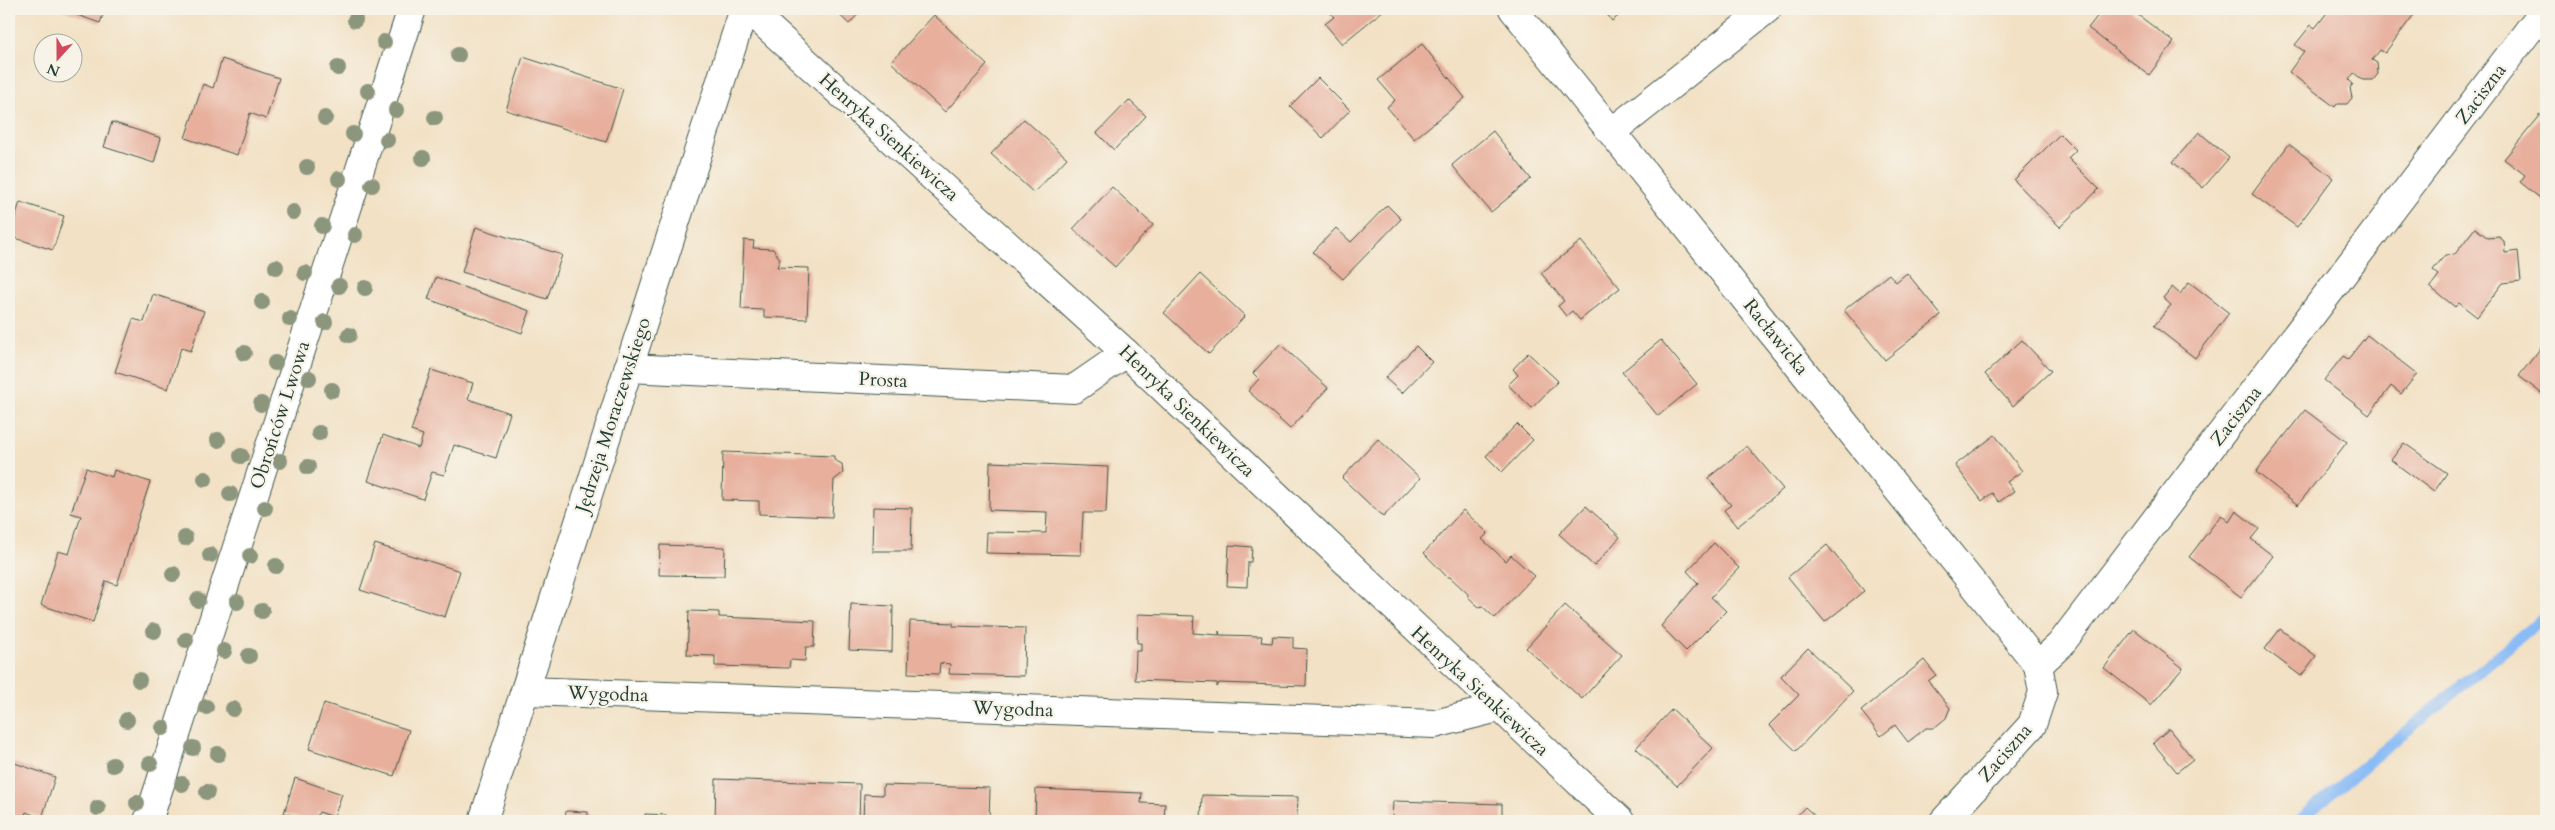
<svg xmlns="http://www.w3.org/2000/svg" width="2555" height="830" font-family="Cardo,serif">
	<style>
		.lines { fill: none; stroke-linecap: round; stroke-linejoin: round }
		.stream { stroke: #89bbf6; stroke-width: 11 }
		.building { fill: #e7af9c }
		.street-casing { stroke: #3f564a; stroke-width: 30 }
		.street { stroke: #fff; stroke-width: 28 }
		.tree { fill: #8b967d }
		.labels { text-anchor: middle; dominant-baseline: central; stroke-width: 4.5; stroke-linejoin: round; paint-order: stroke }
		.street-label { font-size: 19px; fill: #1f3d34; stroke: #f7f3e8 }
	</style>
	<rect width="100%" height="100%" fill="#f7f3e8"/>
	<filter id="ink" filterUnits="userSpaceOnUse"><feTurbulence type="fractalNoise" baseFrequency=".02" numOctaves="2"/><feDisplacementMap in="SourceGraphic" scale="10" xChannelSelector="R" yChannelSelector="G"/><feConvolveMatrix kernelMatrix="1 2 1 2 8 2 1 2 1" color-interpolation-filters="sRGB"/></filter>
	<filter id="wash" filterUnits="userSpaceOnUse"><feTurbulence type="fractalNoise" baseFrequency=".0096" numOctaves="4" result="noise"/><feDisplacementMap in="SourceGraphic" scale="20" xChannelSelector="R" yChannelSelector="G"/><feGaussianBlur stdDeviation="1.12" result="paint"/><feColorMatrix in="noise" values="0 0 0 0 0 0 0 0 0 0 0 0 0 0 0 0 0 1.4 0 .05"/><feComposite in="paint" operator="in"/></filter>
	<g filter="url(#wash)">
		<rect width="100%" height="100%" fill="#f2e1c5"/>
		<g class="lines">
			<path class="stream" d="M2298 821 2546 616"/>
		</g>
		<g id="blocks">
			<g class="building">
				<path d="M60 9H105L100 23Z"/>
				<path d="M833 9H863L849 24Z"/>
				<path d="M1327 9H1385L1342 44 1325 24 1334 17Z"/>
				<path d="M1603 9H1627L1612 21Z"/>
				<path d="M2103 9H2130L2174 42 2149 75 2088 28Z"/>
				<path d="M2330 9H2418L2385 53 2380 50 2372 60 2377 63 2378 74 2373 80H2363L2354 73 2349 80 2353 84 2350 88 2352 98 2347 104H2337L2335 107 2289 72 2304 51 2295 45 2311 25 2315 28Z"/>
				<path d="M934 15 987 65 945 112 891 62Z"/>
				<path d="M1422 44 1465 98 1414 139 1387 107 1395 100 1378 80Z"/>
				<path d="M523 57 623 89 606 142 506 110Z"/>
				<path d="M222 59 279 78 266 119 250 113 237 155 185 138 203 84 213 88Z"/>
				<path d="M1318 78 1350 110 1323 138 1290 106Z"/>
				<path d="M1129 100 1146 116 1114 150 1097 133Z"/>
				<path d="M2539 114 2546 120 2545 202 2520 182 2525 175 2504 159 2539 117Z"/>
				<path d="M1024 119 1067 158 1034 193 991 154Z"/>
				<path d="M112 122 161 138 154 163 104 147Z"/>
				<path d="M1493 131 1531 179 1491 212 1452 165Z"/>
				<path d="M2199 132 2229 158 2203 188 2173 162Z"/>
				<path d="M2060 134 2076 150 2068 158 2099 189 2060 227 2014 180Z"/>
				<path d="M2289 144 2333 178 2297 227 2252 194Z"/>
				<path d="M1112 187 1153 225 1115 267 1073 229Z"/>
				<path d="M20 202 64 216 53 250 9 236Z"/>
				<path d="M1387 205 1401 219 1343 279 1313 252 1336 228 1351 242Z"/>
				<path d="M476 227 562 255 547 299 462 272Z"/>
				<path d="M2475 228 2488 238 2499 237 2504 241 2505 253 2518 251 2521 281 2503 283 2477 317 2459 303 2455 307 2430 287 2439 275 2433 270 2445 255 2455 254Z"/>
				<path d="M744 240 754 241 753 248 773 249 780 259 777 267 809 268 807 319 764 317V310L741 309Z"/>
				<path d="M1581 241 1620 288 1580 320 1572 311 1566 316 1558 306 1564 301 1541 273Z"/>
				<path d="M1907 273 1941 315 1885 360 1844 310 1889 274 1896 282Z"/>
				<path d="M1200 274 1245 316 1209 354 1164 313Z"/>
				<path d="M436 277 530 311 522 333 428 299Z"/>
				<path d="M2189 282 2229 313 2195 358 2154 326 2171 305 2163 298 2172 287 2180 294Z"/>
				<path d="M153 294 204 311 191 351 181 348 168 389 115 372 133 319 144 322Z"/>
				<path d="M2367 335 2417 374 2401 394 2391 386 2369 415 2324 380 2343 356 2348 359Z"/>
				<path d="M1661 340 1697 384 1658 416 1622 372Z"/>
				<path d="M2022 340 2051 371 2013 406 1985 374Z"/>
				<path d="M2546 341V397L2519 376Z"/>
				<path d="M1280 344 1328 388 1290 429 1248 391 1259 379 1253 373Z"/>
				<path d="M1416 346 1432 362 1402 393 1385 378Z"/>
				<path d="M1528 353 1558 381 1532 408 1508 385 1518 375 1513 369Z"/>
				<path d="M431 370 473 383 468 399 510 413 496 458 454 445 444 475 432 472 423 499 368 481 383 435 419 448 423 435 411 431Z"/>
				<path d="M2305 410 2347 442 2298 505 2256 472Z"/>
				<path d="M1517 424 1533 440 1502 472 1486 456Z"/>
				<path d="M1995 435 2022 471 2007 482 2014 491 1999 502 1992 493 1982 501 1955 465Z"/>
				<path d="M1378 439 1420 478 1383 517 1342 478Z"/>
				<path d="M2404 443 2447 473 2434 492 2391 460Z"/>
				<path d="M1747 446 1783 489 1737 527 1724 510 1731 505 1708 478Z"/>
				<path d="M723 452 834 456V460L842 464 843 473 834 480 832 517 759 514V501L722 500Z"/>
				<path d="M990 462 1108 467 1106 513H1083L1081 555 986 553 987 532 1046 533 1047 512 989 510Z"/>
				<path d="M86 468 112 477 114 470 150 482 117 585 106 581 93 622 41 605 58 551 69 554 81 516 71 513Z"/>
				<path d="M1586 506 1620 537 1594 566 1559 534Z"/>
				<path d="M873 507 912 508 911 551H872Z"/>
				<path d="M1463 510 1488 533 1482 539 1506 561 1511 555 1534 576 1495 618 1482 606 1479 607 1468 597V594L1450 577H1447L1424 553Z"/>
				<path d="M2236 511 2259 529 2251 539 2273 556 2241 597 2189 557 2221 515 2229 522Z"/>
				<path d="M1714 543 1739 568 1711 597 1726 611 1686 651 1661 626 1698 583 1687 571Z"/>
				<path d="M375 544 460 571 445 617 360 590Z"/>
				<path d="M660 545 725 547 724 576 659 575Z"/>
				<path d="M1229 545 1252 547 1251 562H1248L1247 587 1227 586Z"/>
				<path d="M1827 545 1864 591 1825 622 1788 577Z"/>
				<path d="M851 604 893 606 892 652 849 650Z"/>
				<path d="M1565 605 1622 655 1582 699 1526 648Z"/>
				<path d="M689 611 719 612V617L815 621 814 647H806L805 661 790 660 789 668 715 666V656L687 655Z"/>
				<path d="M1138 614 1194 616 1193 633 1219 635V631L1220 635 1262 636 1261 642 1272 643 1273 636 1293 637V648L1307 649 1306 686 1219 683 1217 687V683L1135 680 1136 651H1141V643H1137Z"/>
				<path d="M910 621 953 623V626L1025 628 1024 676 949 674 950 664 940 663 939 674 908 673Z"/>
				<path d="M2134 629 2183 668 2151 705 2104 668Z"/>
				<path d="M2280 629 2316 656 2301 676 2265 649Z"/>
				<path d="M1808 648 1853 691 1796 751 1769 725 1799 695 1781 676Z"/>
				<path d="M1924 660 1936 675 1928 681 1950 708 1946 718 1934 728H1926L1908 742 1895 725 1881 736 1861 711Z"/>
				<path d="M324 703 409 730 394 776 309 749Z"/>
				<path d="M1672 709 1713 748 1677 786 1636 748Z"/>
				<path d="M2169 729 2193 759 2177 772 2153 743Z"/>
				<path d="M9 761 55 777 42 818 26 812 23 821H9Z"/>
				<path d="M295 778 342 794 334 817 319 812 315 821H311L284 813Z"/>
				<path d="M716 779 860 784 859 820 715 821Z"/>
				<path d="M883 785 990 788 989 821H863L864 794 883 795Z"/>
				<path d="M1036 789 1142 793 1141 803 1165 804 1164 821H1035Z"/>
				<path d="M1202 795 1298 797 1297 821H1201Z"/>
				<path d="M1393 801 1502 804V821H1392Z"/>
				<path d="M1805 807 1820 821H1792Z"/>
				<path d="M566 811 588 812V821H565Z"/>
				<path d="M645 814 666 815V821H644Z"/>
			</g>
		</g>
	</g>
	<g filter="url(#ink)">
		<use href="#blocks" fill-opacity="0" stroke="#3f564a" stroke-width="1"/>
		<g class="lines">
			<g class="street-casing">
				<g id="street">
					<path d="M748 9 1126 353 1620 821"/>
					<path d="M1513 9 2038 665 2043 692 2032 725 1944 821"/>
					<path d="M1612 132 1767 9"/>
					<path d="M628 368 1074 389 1126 353"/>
					<path d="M2038 665 2060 645 2545 9"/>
					<path d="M526 691 1435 724 1498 708"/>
					<path d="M148 821 412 9"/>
					<path d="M483 821 744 9"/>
				</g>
			</g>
			<use href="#street" class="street"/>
		</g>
		<g class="tree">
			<circle cx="355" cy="20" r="8"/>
			<circle cx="384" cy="42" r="8"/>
			<circle cx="458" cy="55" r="8"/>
			<circle cx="338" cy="68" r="8"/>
			<circle cx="368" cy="91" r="8"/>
			<circle cx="396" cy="110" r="8"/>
			<circle cx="325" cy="118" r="8"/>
			<circle cx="435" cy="118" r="8"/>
			<circle cx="353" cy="134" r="8"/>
			<circle cx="387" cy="140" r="8"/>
			<circle cx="423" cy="158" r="8"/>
			<circle cx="307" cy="167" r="8"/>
			<circle cx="339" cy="179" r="8"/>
			<circle cx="372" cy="185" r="8"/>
			<circle cx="293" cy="212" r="8"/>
			<circle cx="322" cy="226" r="8"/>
			<circle cx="355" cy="235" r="8"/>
			<circle cx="276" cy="267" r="8"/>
			<circle cx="305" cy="273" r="8"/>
			<circle cx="339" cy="286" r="8"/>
			<circle cx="365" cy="288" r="8"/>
			<circle cx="262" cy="302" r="8"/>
			<circle cx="290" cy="319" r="8"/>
			<circle cx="325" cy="322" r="8"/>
			<circle cx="349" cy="335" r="8"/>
			<circle cx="244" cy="353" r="8"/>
			<circle cx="275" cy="363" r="8"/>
			<circle cx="309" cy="378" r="8"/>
			<circle cx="332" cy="390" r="8"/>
			<circle cx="261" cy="404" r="8"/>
			<circle cx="319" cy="433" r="8"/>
			<circle cx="218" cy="440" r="8"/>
			<circle cx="241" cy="456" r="8"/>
			<circle cx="280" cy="461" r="8"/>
			<circle cx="308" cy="467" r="8"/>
			<circle cx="205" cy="479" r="8"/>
			<circle cx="230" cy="494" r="8"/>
			<circle cx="265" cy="508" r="8"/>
			<circle cx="185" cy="538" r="8"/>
			<circle cx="210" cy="555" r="8"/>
			<circle cx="250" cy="556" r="8"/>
			<circle cx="276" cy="566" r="8"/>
			<circle cx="173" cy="574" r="8"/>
			<circle cx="198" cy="600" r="8"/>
			<circle cx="237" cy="602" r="8"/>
			<circle cx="262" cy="611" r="8"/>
			<circle cx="154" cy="631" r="8"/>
			<circle cx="186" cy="640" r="8"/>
			<circle cx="224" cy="651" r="8"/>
			<circle cx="249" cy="656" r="8"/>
			<circle cx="139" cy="680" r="8"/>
			<circle cx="206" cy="707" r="8"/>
			<circle cx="233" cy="709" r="8"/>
			<circle cx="127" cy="720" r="8"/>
			<circle cx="163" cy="728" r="8"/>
			<circle cx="193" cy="748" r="8"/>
			<circle cx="218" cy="754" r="8"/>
			<circle cx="150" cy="764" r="8"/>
			<circle cx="113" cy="765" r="8"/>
			<circle cx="182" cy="784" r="8"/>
			<circle cx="207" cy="792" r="8"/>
			<circle cx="137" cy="803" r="8"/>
			<circle cx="98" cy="808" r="8"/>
		</g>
	</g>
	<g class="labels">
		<g class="street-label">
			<text transform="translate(2481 94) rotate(-53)">Zaciszna</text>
			<text transform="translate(889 137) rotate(42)">Henryka Sienkiewicza</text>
			<text transform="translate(1776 337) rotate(51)">Racławicka</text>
			<text transform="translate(883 380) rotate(3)">Prosta</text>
			<text transform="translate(1187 411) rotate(44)">Henryka Sienkiewicza</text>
			<text transform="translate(280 415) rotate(-72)">Obrońców Lwowa</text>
			<text transform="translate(613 415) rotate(-72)">Jędrzeja Moraczewskiego</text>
			<text transform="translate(2236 416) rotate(-52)">Zaciszna</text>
			<text transform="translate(1480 691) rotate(43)">Henryka Sienkiewicza</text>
			<text transform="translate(608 694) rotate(2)">Wygodna</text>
			<text transform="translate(1013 709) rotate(2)">Wygodna</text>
			<text transform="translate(2005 753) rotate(-49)">Zaciszna</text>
		</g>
	</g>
	<rect width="2555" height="830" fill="none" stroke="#f7f3e8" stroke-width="30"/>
	<g transform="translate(58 58) rotate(201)"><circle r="24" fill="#f7f3e8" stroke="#a1aaa0"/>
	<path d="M0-4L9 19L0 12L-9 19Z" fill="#d1495b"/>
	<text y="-8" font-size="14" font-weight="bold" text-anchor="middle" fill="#1f3d34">N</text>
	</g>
</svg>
